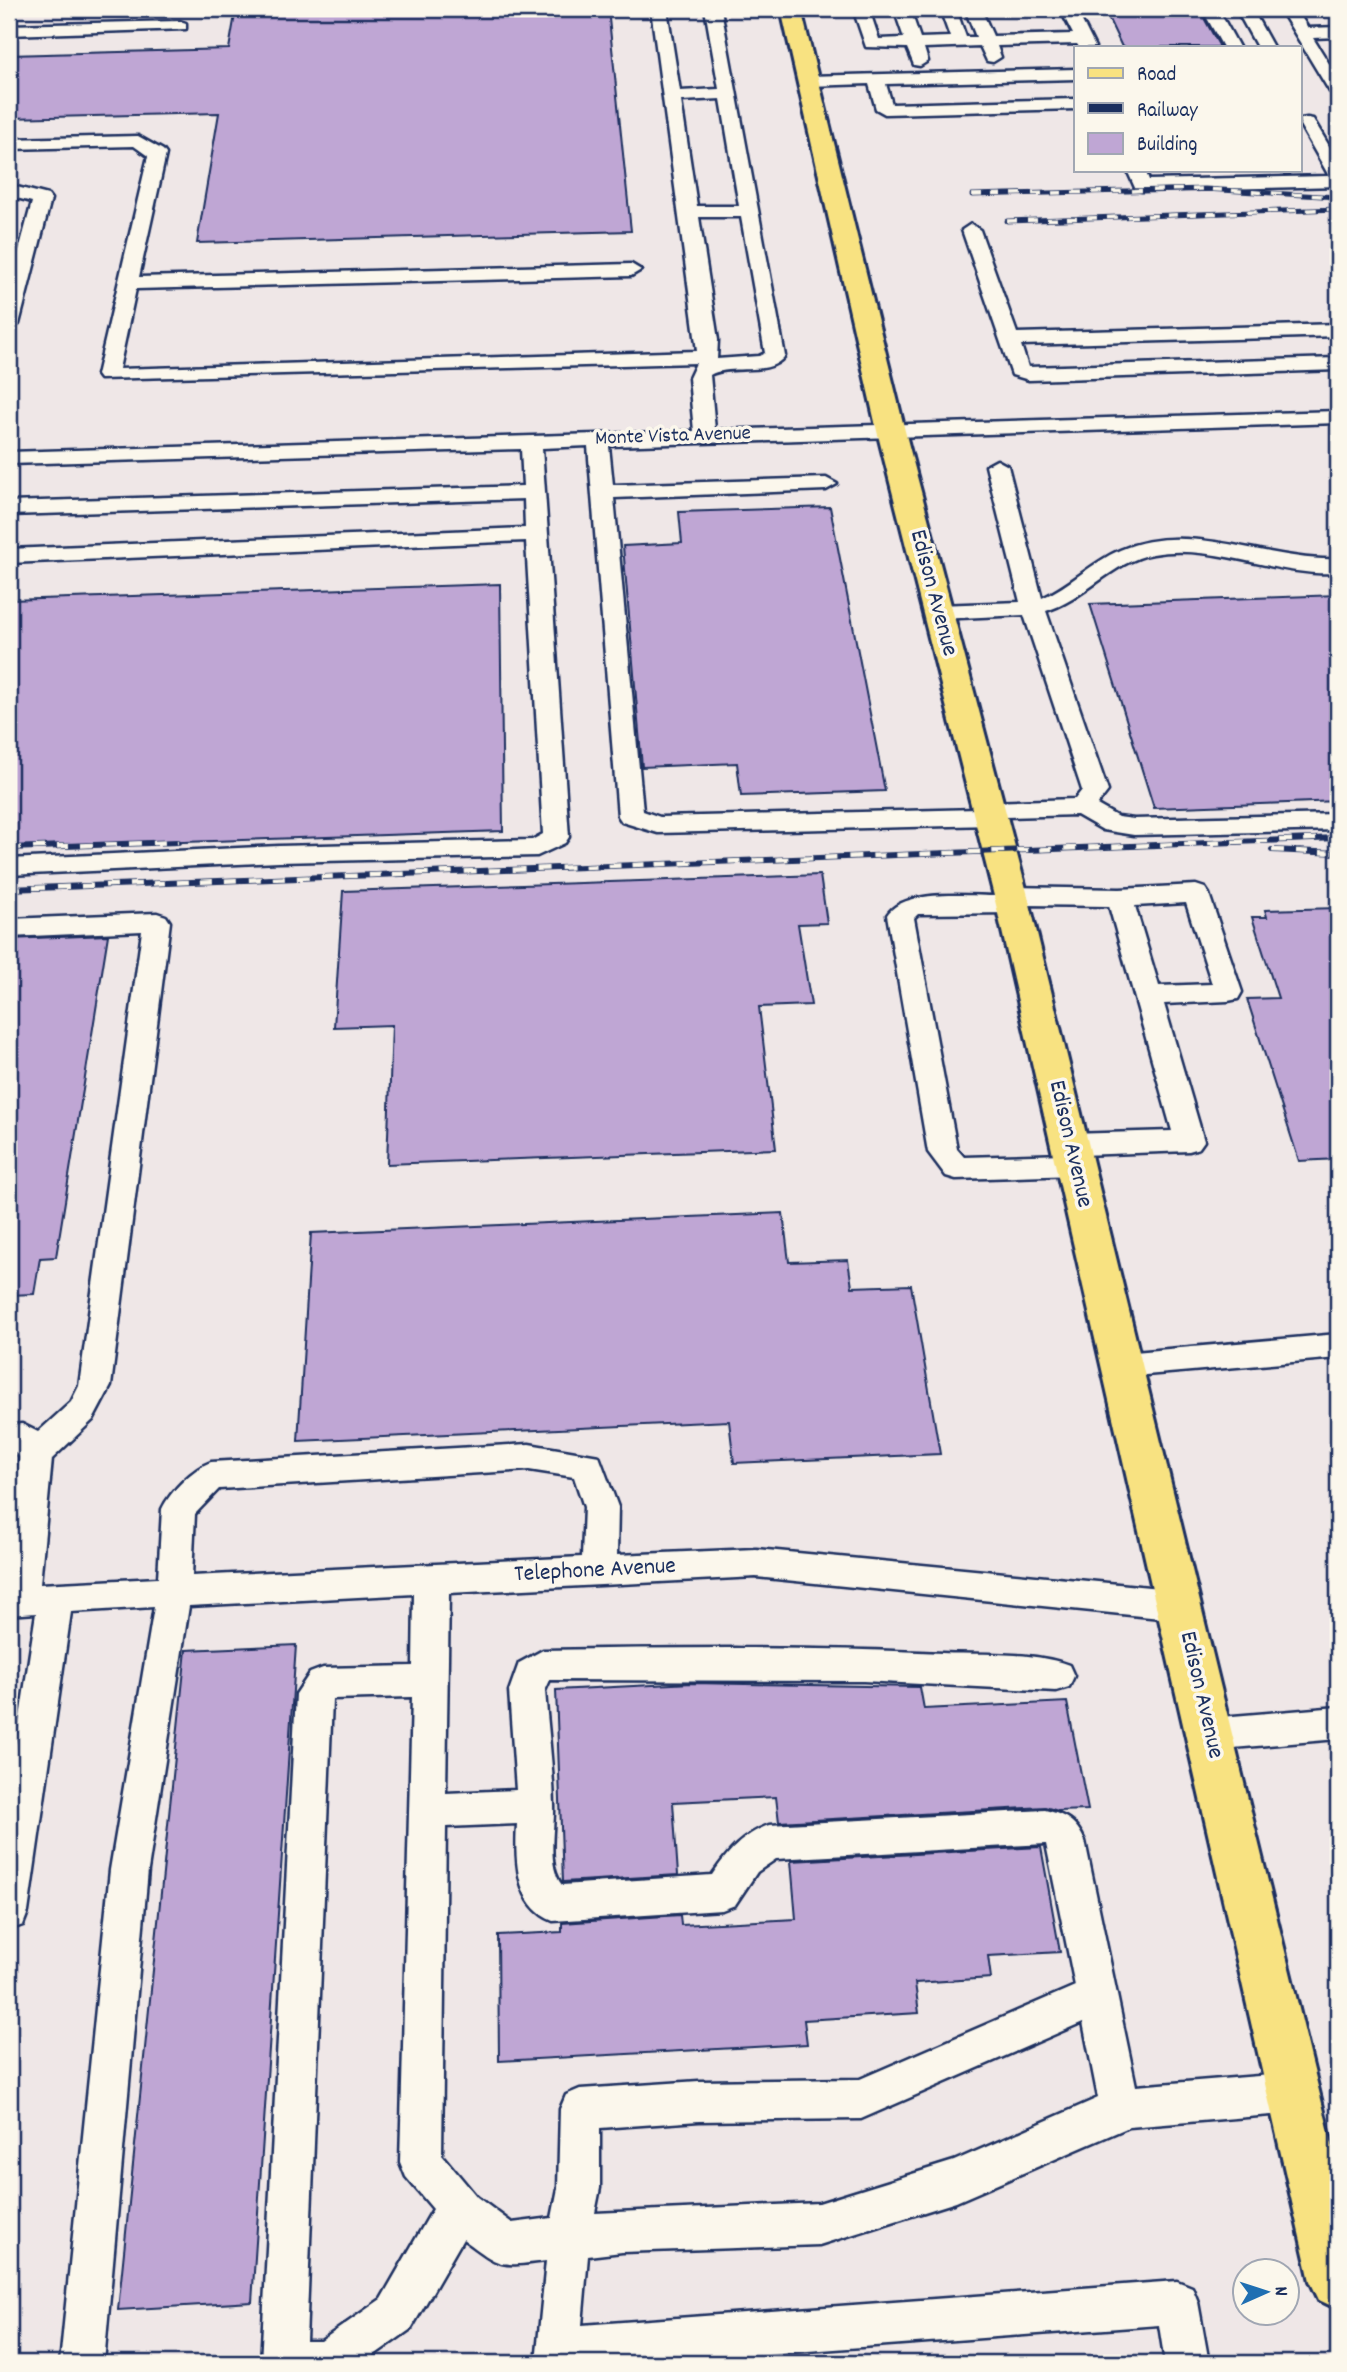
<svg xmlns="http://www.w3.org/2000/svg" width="1347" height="2372" font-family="Dekko,sans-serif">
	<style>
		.building { fill: #bfa6d4; stroke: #1b2f5e; stroke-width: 2 }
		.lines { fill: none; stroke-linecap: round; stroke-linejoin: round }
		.minor-casing { stroke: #1b2f5e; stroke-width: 5 }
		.major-casing { stroke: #1b2f5e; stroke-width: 6 }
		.minor { fill: #fbf7ec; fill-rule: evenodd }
		.major { fill: #f8e281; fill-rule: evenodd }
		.rail-far1-casing { stroke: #1b2f5e; stroke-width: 5 }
		.rail-casing { stroke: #1b2f5e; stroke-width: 6 }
		.rail-far1 { stroke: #fbf7ec; stroke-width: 3.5; stroke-dasharray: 10; stroke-linecap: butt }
		.rail { stroke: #fbf7ec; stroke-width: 4.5; stroke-dasharray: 12; stroke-linecap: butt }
		.labels { text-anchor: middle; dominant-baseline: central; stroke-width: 7; stroke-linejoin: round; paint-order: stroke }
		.far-street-label { font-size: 21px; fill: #1b2f5e; stroke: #fbf7ec }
		.street-label { font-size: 24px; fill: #1b2f5e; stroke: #fbf7ec }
	</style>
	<rect width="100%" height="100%" fill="#efe7e7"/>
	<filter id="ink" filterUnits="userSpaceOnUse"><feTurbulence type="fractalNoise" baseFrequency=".0143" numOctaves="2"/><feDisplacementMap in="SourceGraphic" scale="14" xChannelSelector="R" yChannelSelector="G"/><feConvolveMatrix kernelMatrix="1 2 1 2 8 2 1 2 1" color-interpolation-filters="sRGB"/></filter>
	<g filter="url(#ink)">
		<g class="building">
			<path d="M236 9H608L631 231 197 243 219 113 9 118V55L229 49Z"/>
			<path d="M1104 9H1199L1220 47H1122Z"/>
			<path d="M830 507 885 791 741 796 737 763 642 767 623 546 682 543 679 512Z"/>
			<path d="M500 584 503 831 9 848V600Z"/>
			<path d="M1338 595V801L1154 808 1090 604Z"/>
			<path d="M820 875 827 923 798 924 811 1005 759 1007 776 1149 387 1164 392 1025 334 1027 343 891Z"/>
			<path d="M1338 908V1159L1299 1161 1247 999 1278 998 1252 917H1267L1265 910Z"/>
			<path d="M108 935 56 1257 40 1258 34 1294 9 1295V939Z"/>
			<path d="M783 1213 789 1262 848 1260 852 1287 911 1285 940 1454 734 1463 729 1421 298 1441 311 1233Z"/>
			<path d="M296 1645 252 2302 118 2310 186 1650Z"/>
			<path d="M692 1683 920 1687 924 1709 1067 1702 1088 1810 1058 1811 1045 1807 779 1822 776 1797 673 1802 678 1875 563 1882 556 1690Z"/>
			<path d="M1041 1847 1060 1952 988 1956 991 1978 915 1983 919 2013 804 2020 807 2044 499 2061 498 1935 562 1932V1923L680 1915 681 1925 796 1919 791 1861Z"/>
		</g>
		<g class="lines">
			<g class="minor-casing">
				<g id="minor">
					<path d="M651 9H667L680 91 719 89 705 9H721L785 356C768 378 732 363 710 375L715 430 1338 411V423L609 446 613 485 826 478 837 484 826 490 614 498 643 811 660 817 978 809 981 804 990 802 1075 799 1082 790 1024 615 938 619 930 617 926 612 930 607 938 605 1020 602 986 466 997 460 1008 466 1042 598C1070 586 1092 562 1120 550 1191 519 1266 562 1338 559V573C1276 577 1216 543 1153 554 1113 561 1084 600 1046 611L1108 791 1097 805 1118 817 1134 819 1338 814V830L1134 835 1103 830 1077 815 1004 817 1001 823 992 825 658 833 622 822 618 816 588 446 542 448 569 837 565 843 537 856 279 862 9 875V859L279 846 532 840 543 834 526 541 9 563V549L525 528 524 499 9 515V502L523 486 521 449 9 464V452L694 431 689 378 696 363 100 379 97 375 148 156 134 146 9 149V139L138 136 163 150 166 154 139 277 631 264 641 270 631 276 136 289 119 369 697 351ZM721 99 739 206H697L681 101ZM699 217H741L765 353 759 356 717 359 718 340Z"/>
					<path d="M853 9H869L879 39 904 38 894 9H910L920 38 950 37 940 9H956L966 37H976L965 9H981L993 36 1073 34 1060 9H1076L1095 47H1079L1077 44 997 46 1001 57 993 62 987 61 980 46 924 48 928 61 920 66 914 65 907 48 866 47Z"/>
					<path d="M1202 9H1218L1239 47H1223Z"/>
					<path d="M1236 9H1252L1273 47H1257Z"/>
					<path d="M1280 9H1296L1308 28 1338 27V37L1313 38 1338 78V97L1330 92Z"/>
					<path d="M180 21 186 23V29L9 35V25Z"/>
					<path d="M1076 69V79L886 84 892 104 1076 99V109L885 114 876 109 869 84 808 86 800 81 808 76Z"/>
					<path d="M1307 118 1313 119 1338 161V186L1142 191 1136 190 1127 170H1145L1149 180 1329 176 1300 125 1301 119Z"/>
					<path d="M9 185 48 195 51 199 19 324 9 330V288L32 202 9 196Z"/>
					<path d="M971 224 980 230 1017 333 1338 324V336L1021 345 1028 367 1338 358V370L1029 380 1012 375 962 230Z"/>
					<path d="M1196 885 1205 888 1209 894 1242 992 1238 999 1228 1001 1164 1004 1204 1141 1199 1148 1189 1151 1081 1155 1090 1164 1085 1172 1075 1175 956 1179 946 1176 928 1152 887 915C904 888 968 896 998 896L1002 890 1011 887 1120 889ZM1186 903 1212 984 1159 986 1135 906ZM1026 905 1109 906 1172 1131 1070 1134 1060 1138 1055 1145 1064 1154 964 1157 957 1149 914 918 918 914 1013 913 1022 910Z"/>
					<path d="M157 913 166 916 170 922 111 1386 93 1420 52 1459 40 1584 158 1578 162 1509C171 1491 192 1469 211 1462L529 1444 599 1456 618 1507 617 1555 756 1549 1180 1590 1192 1595 1197 1605 1192 1615 1180 1620 756 1577 449 1593 446 1793 516 1790 509 1691 519 1663 543 1650C676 1648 809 1646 942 1653 982 1655 1031 1651 1069 1665L1074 1676 1069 1687 1056 1691 863 1681 550 1680 545 1691C548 1729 553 1767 554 1805 555 1828 546 1865 562 1885L712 1875C728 1852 742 1835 769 1825L1045 1810C1066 1815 1076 1821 1085 1841L1136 2086 1294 2073 1308 2079 1314 2093 1308 2107 1294 2113 1129 2127 956 2202 819 2245 622 2252 588 2256 582 2325 1177 2281 1192 2287 1198 2302 1209 2363H1165L1159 2325 644 2363H536L546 2261C498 2267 501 2267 463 2239L411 2329 363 2363H261L296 1694 310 1673 323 1668 413 1666 414 1594 189 1606 148 1870 104 2363H60L110 1870 154 1607 71 1612 28 1912 23 1925 9 1930V1790L36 1613 9 1615V1553L19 1457 14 1451H9V1425L22 1424 38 1432 71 1402 79 1386 142 931 9 937V919ZM529 1470 574 1477 584 1507 582 1557 192 1576 195 1514 219 1489ZM412 1697 400 2162 406 2177 433 2209 381 2299 321 2341H306L332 1699ZM517 1824C515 1858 515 1906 553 1921L722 1910 735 1905 757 1872 776 1859 1046 1844 1075 1986 860 2079 699 2081 580 2089 566 2095 560 2109 558 2188 552 2218 512 2223 477 2197 442 2155 446 1827ZM1083 2022 1098 2098 954 2161 819 2203 595 2213 600 2188V2128L699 2121 861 2119Z"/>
					<path d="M1338 1334V1358L1123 1377 1112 1374 1107 1365 1112 1356 1123 1353Z"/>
					<path d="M1338 1707V1739L1209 1750 1196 1745 1191 1734 1196 1723 1209 1718Z"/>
				</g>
			</g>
			<g class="major-casing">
				<path id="major" d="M781 9H801L905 431 1028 896 1338 2169V2309L1319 2300 1310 2281 994 896 877 431Z"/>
			</g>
			<use href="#minor" class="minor"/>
			<use href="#major" class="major"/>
			<g class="rail-far1-casing">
				<g id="rail-far1">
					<path d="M972 195 1205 189 1338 197"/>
					<path d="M1007 221 1338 209"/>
				</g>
			</g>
			<g class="rail-casing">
				<g id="rail">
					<path d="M9 848 178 842"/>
					<path d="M1272 850 1338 853"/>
					<path d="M9 889 1338 838"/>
				</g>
			</g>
			<use href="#rail-far1" class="rail-far1"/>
			<use href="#rail" class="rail"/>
		</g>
	</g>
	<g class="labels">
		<g class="far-street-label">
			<text transform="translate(673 437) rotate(-2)">Monte Vista Avenue</text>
		</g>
		<g class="street-label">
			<text transform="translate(933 593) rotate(75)">Edison Avenue</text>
			<text transform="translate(1070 1144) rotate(77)">Edison Avenue</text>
			<text transform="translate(595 1571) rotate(-3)">Telephone Avenue</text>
			<text transform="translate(1201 1695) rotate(77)">Edison Avenue</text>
		</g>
	</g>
	<rect width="1347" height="2372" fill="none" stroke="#fbf7ec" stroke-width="35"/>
	<rect x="18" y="18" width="1312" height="2337" fill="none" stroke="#1b2f5e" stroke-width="2.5" filter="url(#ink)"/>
	<rect x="1074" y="46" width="228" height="126" fill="#fbf7ec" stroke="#a1a7b3" stroke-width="2"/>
	<rect x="1088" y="68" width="35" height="10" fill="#f8e281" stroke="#a1a7b3" stroke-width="2"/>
	<text x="1137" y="80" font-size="21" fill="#1b2f5e">Road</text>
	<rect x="1088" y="103" width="35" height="10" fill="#1b2f5e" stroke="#a1a7b3" stroke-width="2"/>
	<text x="1137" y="116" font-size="21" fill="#1b2f5e">Railway</text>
	<rect x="1088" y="133" width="35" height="21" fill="#bfa6d4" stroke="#a1a7b3" stroke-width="2"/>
	<text x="1137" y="150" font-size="21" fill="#1b2f5e">Building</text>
	<g transform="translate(1266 2292) rotate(87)"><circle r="33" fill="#fbf7ec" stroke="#a1a7b3" stroke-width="2"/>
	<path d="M0-5L12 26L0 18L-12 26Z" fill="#1f6fb2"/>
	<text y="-10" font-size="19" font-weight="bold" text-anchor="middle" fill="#1b2f5e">N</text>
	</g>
</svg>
